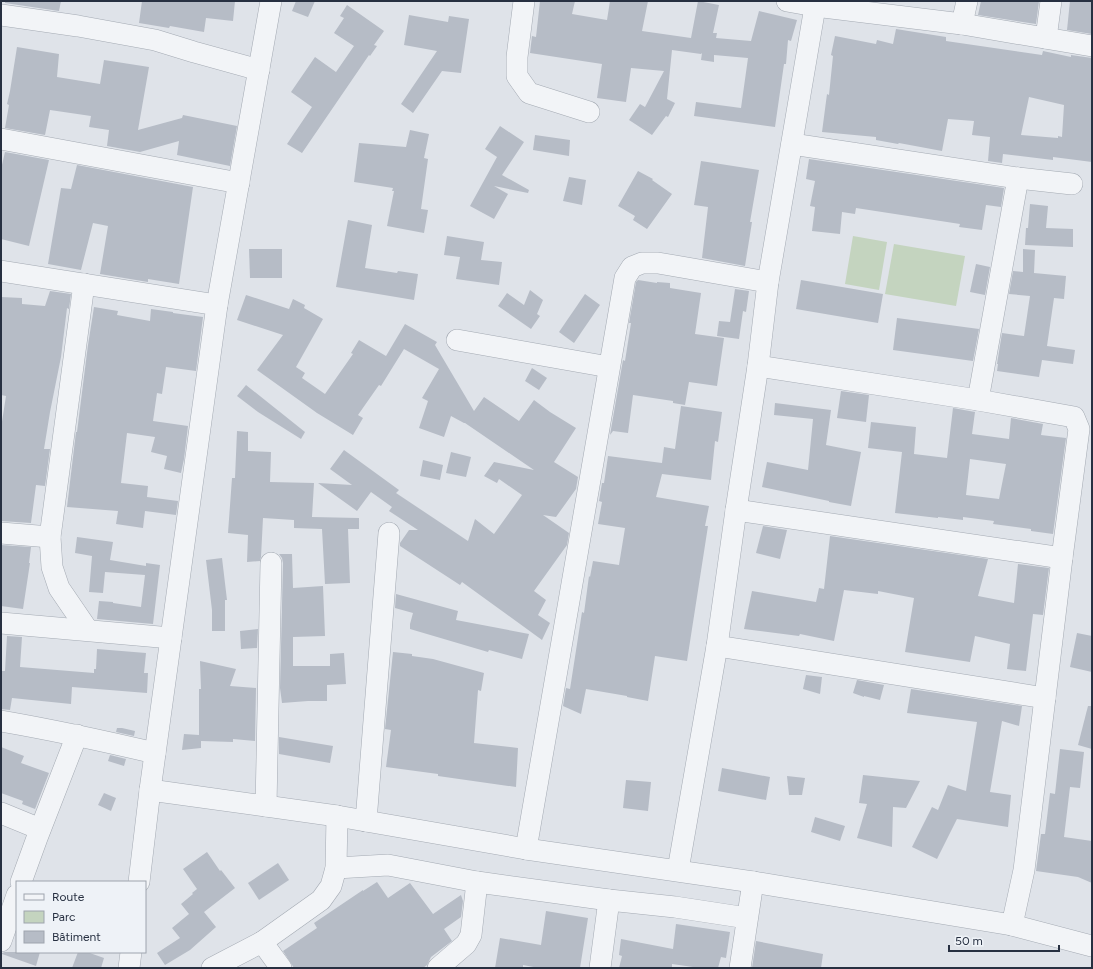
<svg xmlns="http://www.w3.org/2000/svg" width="1093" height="969" font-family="Figtree,sans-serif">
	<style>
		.green { fill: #c4d4bf }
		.building { fill: #b6bcc6; fill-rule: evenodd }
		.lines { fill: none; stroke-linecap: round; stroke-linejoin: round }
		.minor-casing { stroke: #a4aab3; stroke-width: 22 }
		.minor { stroke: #f2f4f7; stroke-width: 21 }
	</style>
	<rect width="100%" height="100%" fill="#dfe3e9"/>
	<g class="green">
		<path d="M853 236 887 242 879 290 845 284Z"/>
		<path d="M894 244 965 256 956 306 885 294Z"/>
	</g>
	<g class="building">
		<path d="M5 1H61L59 11 5 3Z"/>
		<path d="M142 1H235L233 21 206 18 204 32 170 26 169 28 139 23Z"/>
		<path d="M296 1H315L308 17 292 11Z"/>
		<path d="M540 1H575L572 14 607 20 610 1H648L642 31 691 38 698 1 719 5 713 33H717L716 38 751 41 759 11 797 20 791 41 788 40 786 64H784L775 127 694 116 696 102 741 108 748 58 714 55V62L701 60 702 53 701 54 672 50 667 99 675 103 668 117 666 116 652 135 629 120 640 104 645 107 664 71 631 68 626 102 597 98 602 64 530 53 532 36 536 37Z"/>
		<path d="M981 1H1039L1036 24 978 15Z"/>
		<path d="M1070 1H1092V34L1067 30Z"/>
		<path d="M347 5 384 31 374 45 377 46 370 56 369 55 302 153 287 144 312 107 291 92 315 57 336 72 354 46 334 33 344 18 340 16Z"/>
		<path d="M409 15 448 22 449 16 469 19 461 73 442 71 413 113 401 104 437 51 404 45Z"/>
		<path d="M896 29 946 37V41L1042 55 1043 51 1071 57V55L1092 58V162L1053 157V160L1003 154 1002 163 988 161 990 137 972 135 974 121 948 119 942 151 899 143 898 144 876 140V137L822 132 827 94 829 95 833 56 831 55 835 36 876 44 877 40 893 44ZM1029 97 1064 105 1062 137 1058 136V138L1021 135Z"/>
		<path d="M17 47 59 54 57 77 100 84 104 60 149 67 138 130 182 118 183 115 237 126 230 166 177 155 179 141 140 152 107 146 109 130 89 127 91 116 50 110 45 135 5 128 9 105 7 104 10 91Z"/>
		<path d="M500 126 524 142 502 175 529 190 528 193 494 186 508 194 494 219 470 206 497 157 485 149Z"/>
		<path d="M410 130 429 134 424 158 428 159 421 209 428 210 424 233 387 226 394 191H392L393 188 354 182 359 143 406 147Z"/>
		<path d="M535 135 570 140 569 156 533 150Z"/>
		<path d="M5 152 49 160 29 246 1 239V169Z"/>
		<path d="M809 159 1004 188 1001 207 986 205 982 230 959 227 960 224 856 208 855 214 842 212 840 234 812 231 815 207 810 206 815 181 806 179Z"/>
		<path d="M701 161 759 170 750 222H752L745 266 702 258 708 207 694 205Z"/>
		<path d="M77 165 193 187 179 284 148 279V282L100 274 108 226 93 223 81 270 48 264 61 188 71 189Z"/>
		<path d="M638 171 653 179 652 180 672 194 647 229 633 220 635 216 618 206Z"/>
		<path d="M569 177 586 180 582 205 563 201Z"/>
		<path d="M1030 204 1048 206 1046 228 1073 229V247L1025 245 1026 228H1028Z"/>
		<path d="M348 220 372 225 365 268 397 273 398 271 418 274 414 300 336 287Z"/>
		<path d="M447 236 484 242 481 260 502 262 499 285 456 279 460 257 444 255Z"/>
		<path d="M249 249H282V278H250Z"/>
		<path d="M1023 249 1035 250 1034 273 1066 276 1064 299 1054 298 1047 346 1075 350 1073 364 1042 360 1039 377 997 371 998 364H997L1002 333 1024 336 1030 296 1009 294 1013 271 1023 272Z"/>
		<path d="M976 264 990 267 985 295 970 292Z"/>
		<path d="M638 280 657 283V282L670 283V288L701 293 695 334 724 338 717 386 689 382 685 405 673 403V401L633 395 628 433 613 431 610 435 623 360 625 361 631 323H629L636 282Z"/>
		<path d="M801 280 883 294 878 323 796 309Z"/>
		<path d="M735 289 749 291 746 312 743 311 739 339 717 336 719 321 730 322Z"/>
		<path d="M530 290 543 300 537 314 540 316 531 329 498 306 507 293 524 305Z"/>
		<path d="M50 291 71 294 69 309 67 308 61 357 50 412 44 449H50L45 486 36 485 31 523 1 521V428L6 396 1 395V297L22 298V304L45 306Z"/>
		<path d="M585 294 600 305 574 343 559 332Z"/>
		<path d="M246 295 289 309 293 299 305 305 304 308 323 319 296 367 305 373 302 378 325 394 353 354 351 353 359 340 386 356 405 324 437 342 435 345 474 411 484 397 519 421 534 400 550 412 576 428 554 462 578 477 576 489 556 517 543 515 569 533 567 545 534 591 546 600 538 615 550 623 542 640 462 582 460 585 400 546V543L409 530H418L389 511 392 507 371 492 357 511 318 483 352 485 330 469 344 450 399 490 396 493 468 541 475 519 494 534 522 495 499 479 497 483 484 476 494 462 534 470 465 423H464L451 416 444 437 419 428 428 401 422 398 439 369 404 349 381 386 379 385 358 415 363 418 353 435 317 413 257 370 283 335 237 320Z"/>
		<path d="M94 307 118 311 117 315 150 321 151 309 173 312V313L203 317 196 371 166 367 162 394 157 393 153 421 188 426 184 459 181 473 164 469 167 456 151 452 155 437 127 433 121 483 148 486 147 497 178 501 176 515 145 511 143 528 116 524 118 511 67 507 76 432H77L88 345Z"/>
		<path d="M897 318 979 329 973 361 893 350Z"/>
		<path d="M532 368 547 378 539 390 525 381Z"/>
		<path d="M246 385 305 432 301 439 258 412 237 396Z"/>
		<path d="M841 391 869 395 866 422 837 418Z"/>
		<path d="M775 403 831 410 826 445 861 452 851 506 829 502V501L762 487 767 462 808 470 813 419 774 415Z"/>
		<path d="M681 406 722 412 718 442 715 441 711 480 662 474 656 497 709 506 705 526H708L687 661 655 656 648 701 627 697V696L586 689 581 714 563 706 566 688 570 689 582 612 584 613 589 576 590 577 593 561 619 565 625 528 598 524 602 502 599 501 602 483H604L608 456 662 463 664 447 675 449Z"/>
		<path d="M953 408 975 412 972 434 1009 439 1011 418 1043 424 1041 435 1066 438 1053 534 1031 531V529L993 524 994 521 963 517V520L938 517V518L895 513 902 452 868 448 871 422 916 427 914 454 947 458ZM970 459 1006 464 999 499 966 495Z"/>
		<path d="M237 431 248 432V451L271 452 270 482 314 483 312 517 359 518V529H348L350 583 325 584 322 529 294 528V520L263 518 261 557 260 561 247 562 248 535 228 533 232 478H235Z"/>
		<path d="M451 452 471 457 466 477 446 473Z"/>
		<path d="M423 460 443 465 440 480 420 476Z"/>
		<path d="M763 526 787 530 780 559 756 553Z"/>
		<path d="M830 536 988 559 978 596 1014 603 1018 564 1049 568 1043 615 1033 614 1026 671 1007 669 1010 644 975 636 970 662 905 652 914 598 878 591V594L844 590 834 641 800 634 799 636 744 629 752 591 816 602 819 588 824 589Z"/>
		<path d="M77 537 113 542 110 560 146 566V563L160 565 153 624 97 619 99 601 113 602V603L141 607 145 575 105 572 103 593 89 592 92 556 75 553Z"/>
		<path d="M1 545 31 547 29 563H30L23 609 1 606Z"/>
		<path d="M279 554H292L293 588 323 586 325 636 293 637V666H330V654L344 653 346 684 327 685V701H308L282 703 280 688 283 563 282 558Z"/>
		<path d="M222 558 227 600H225V631H212V610L206 560Z"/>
		<path d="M396 594 458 611 456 620 529 634 522 659 489 650 488 652 410 629V624L413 613 395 608Z"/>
		<path d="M258 629 257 648 241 649 240 631Z"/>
		<path d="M1077 633 1092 636V672L1070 667Z"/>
		<path d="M7 636 22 637 20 667 94 673V669H96L97 649 146 653 144 673H148L147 693 72 687 71 704 12 698 10 710 1 709V671H5Z"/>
		<path d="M393 652 412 654V656L433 659 484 673 481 691 478 690 474 743 518 748 516 787 438 776V774L386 767 391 730 385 729Z"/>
		<path d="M200 661 236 669 230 686 256 688 255 741 233 739V742L201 741V748L182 750 184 734 199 735V689H201Z"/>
		<path d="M806 675 822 677 820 694 803 689Z"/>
		<path d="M857 680 884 685 880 700 864 696V697L853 693Z"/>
		<path d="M911 689 1022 706 1019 726 1002 721 990 792 1011 795 1008 827 957 819 937 859 912 847 932 807 938 810 948 785 966 791 977 722 907 713Z"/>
		<path d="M1088 706H1092V749L1078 745Z"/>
		<path d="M117 728H122L135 731 134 736 116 732Z"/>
		<path d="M279 737 333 746 330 763 279 754Z"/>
		<path d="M1 747 24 756 21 763 49 773 35 809 22 804 23 801 1 793Z"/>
		<path d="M1060 749 1084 752 1080 788 1070 787 1064 837 1092 841V883L1078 877 1036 871 1041 834H1045L1050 793 1055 794Z"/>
		<path d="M110 755 126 759 124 766 108 761Z"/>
		<path d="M722 768 770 777 766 800 718 791Z"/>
		<path d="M863 775 920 781 906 808 893 807 892 847 857 838 867 804 859 803Z"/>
		<path d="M787 776 805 778 802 795H789Z"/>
		<path d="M626 780 651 782 648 811 623 808Z"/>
		<path d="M104 793 116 798 111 811 98 805Z"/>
		<path d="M815 817 845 826 840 841 811 832Z"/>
		<path d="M207 852 220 871 221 870 235 888 204 912 216 927 190 950 165 965 157 953 180 938 172 928 189 914 181 904 193 894 192 893 197 889 183 869Z"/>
		<path d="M278 863 289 880 259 900 248 883Z"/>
		<path d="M377 882 388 898 410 883 433 914 461 895 463 901 461 917 444 929 452 941 431 957 427 965 423 968H294L283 951 317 928 314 923 363 890V891Z"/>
		<path d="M546 911 588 918 580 968H539L523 965V968H495L500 938 541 945Z"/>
		<path d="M676 924 730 932 726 958 721 957 718 968H700L672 964V968H619L622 956 619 955 621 939 673 949Z"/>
		<path d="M756 941 823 954 821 968H752Z"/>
		<path d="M5 952H40L36 966 2 954V953Z"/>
		<path d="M78 952H87L104 958 101 968H72Z"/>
	</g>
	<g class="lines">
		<g class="minor-casing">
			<g id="minor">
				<path d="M524 1 517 57V76L529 93 589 112"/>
				<path d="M787 1 815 6 962 24 1092 46"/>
				<path d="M1 15 78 26 155 40 194 52 259 70"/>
				<path d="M962 24 967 1"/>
				<path d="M1046 38 1051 1"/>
				<path d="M1 139 239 183"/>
				<path d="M792 144 1018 178 1072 184"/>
				<path d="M1 271 217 305"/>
				<path d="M84 284 50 537 52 567 59 588 87 629"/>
				<path d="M457 340 609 367"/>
				<path d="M758 366 978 400 1074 417 1079 429 1062 558 1024 870 1012 925"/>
				<path d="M978 400 1018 178"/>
				<path d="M736 510 1062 558"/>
				<path d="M1 533 50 537"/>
				<path d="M1 623 171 638"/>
				<path d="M717 646 1045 698"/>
				<path d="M1 721C53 730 104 741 155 753"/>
				<path d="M150 790 337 816 526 849 753 882 1012 925 1092 946"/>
				<path d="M266 806 271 563"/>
				<path d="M1 813 40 829"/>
				<path d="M366 821 389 533"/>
				<path d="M526 849 625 278 632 267 642 263H658L768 282"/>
				<path d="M336 868 388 865 477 882 609 900 675 907 747 918"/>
				<path d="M678 870 717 646 736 510 758 366 768 282 816 1"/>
				<path d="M21 882 37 838 77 735"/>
				<path d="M139 882 150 790 217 305 271 1"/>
				<path d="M1 941 17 895"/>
				<path d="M262 942 281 968"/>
				<path d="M129 968 131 952"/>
				<path d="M212 968 262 942 321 900 331 886 336 868 337 816"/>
				<path d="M438 968 466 944 471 935 477 882"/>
				<path d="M600 968 609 900"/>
				<path d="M740 968 753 882"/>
			</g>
		</g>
		<use href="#minor" class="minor"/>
	</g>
	<rect width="1093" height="969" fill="none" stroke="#273041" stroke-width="4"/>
	<rect x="16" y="881" width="130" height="72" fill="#eef2f7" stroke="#9ea4ae"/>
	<rect x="24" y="894" width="20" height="6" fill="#f2f4f7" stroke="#9ea4ae"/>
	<text x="52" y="901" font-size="12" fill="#273041">Route</text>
	<rect x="24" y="911" width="20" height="12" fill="#c4d4bf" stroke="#9ea4ae"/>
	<text x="52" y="921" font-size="12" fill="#273041">Parc</text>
	<rect x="24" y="931" width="20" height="12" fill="#b6bcc6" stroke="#9ea4ae"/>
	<text x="52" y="941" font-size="12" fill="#273041">Bâtiment</text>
	<path d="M949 945v6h110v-6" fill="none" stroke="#273041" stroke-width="2"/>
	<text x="955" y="945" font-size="12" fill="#273041" stroke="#eef2f7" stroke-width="3" paint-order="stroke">50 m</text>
</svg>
